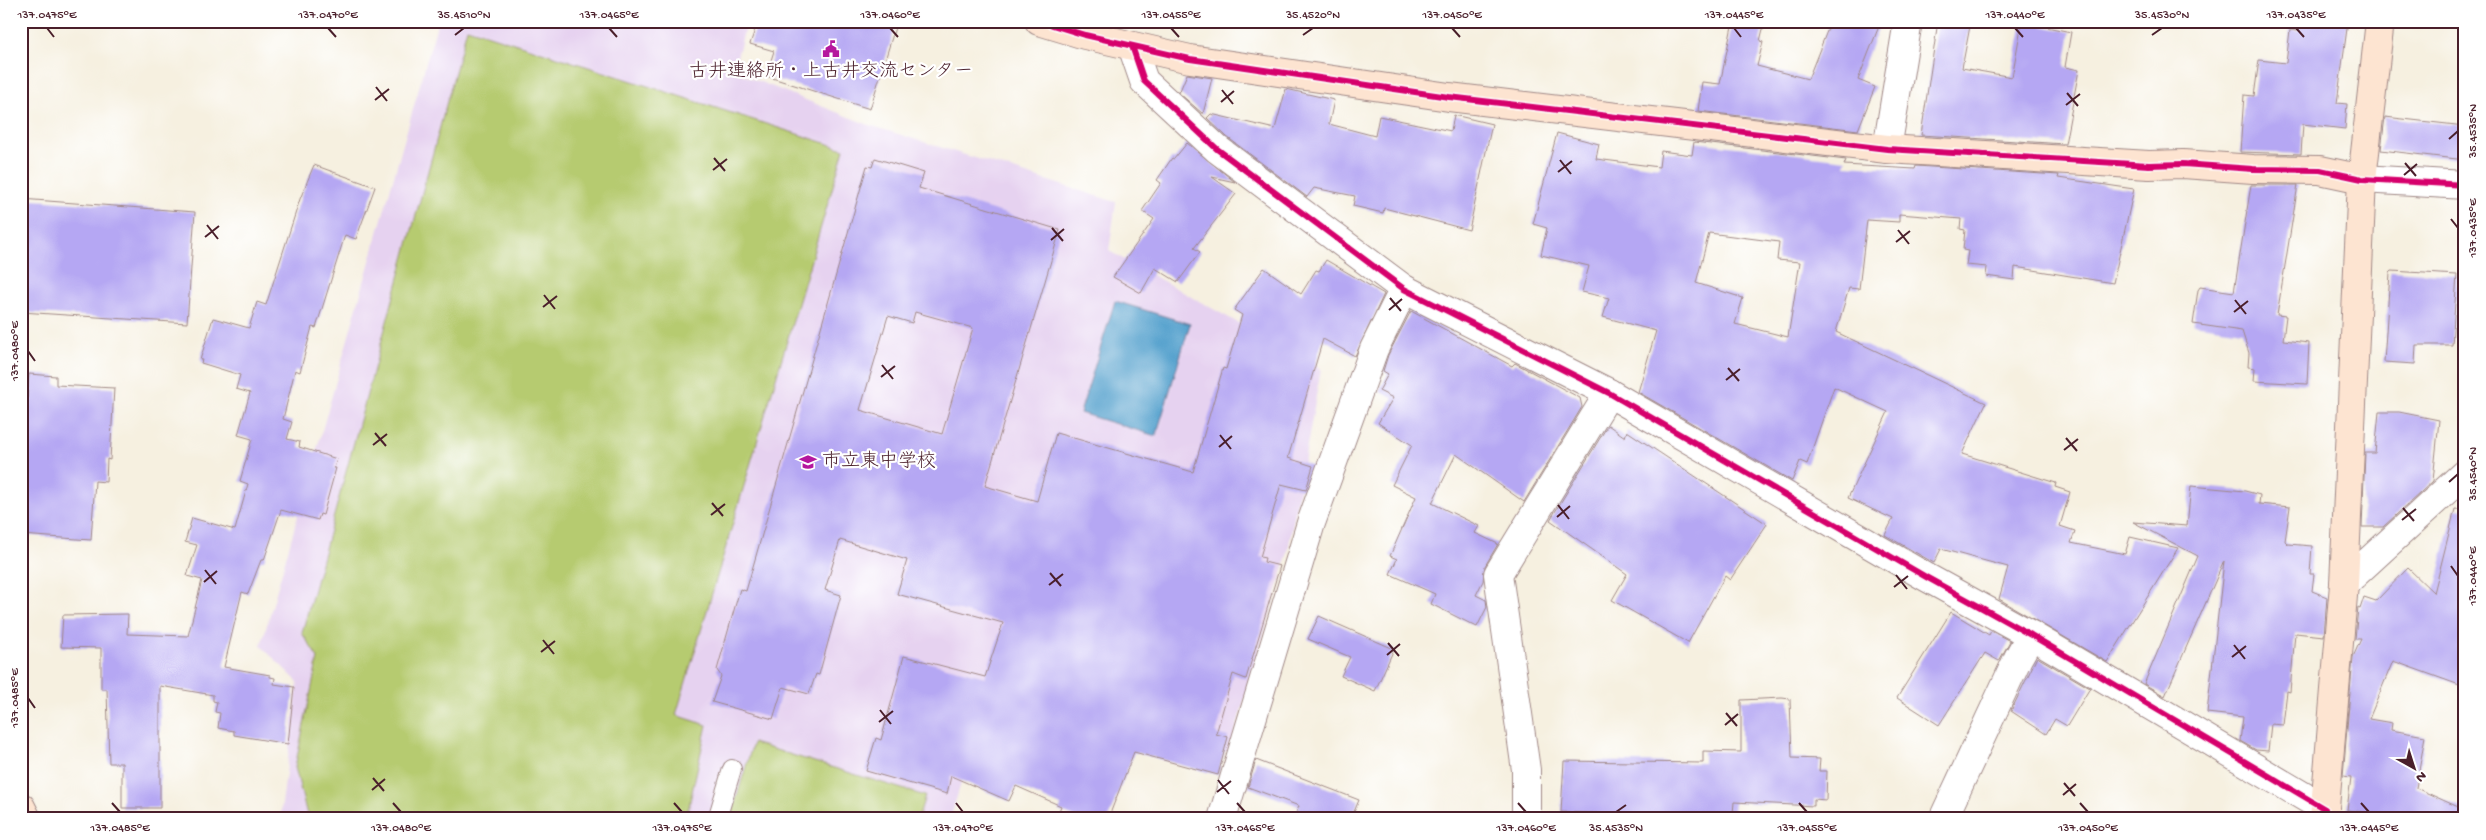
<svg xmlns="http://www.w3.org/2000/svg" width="2486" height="840" font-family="'Gochi Hand','Klee One',sans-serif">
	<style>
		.built { fill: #e6d2f0 }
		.green { fill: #b6cb6f; stroke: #80754d }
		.water { fill: #56a2ce; stroke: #50607c }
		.building { fill: #b5a7f3; fill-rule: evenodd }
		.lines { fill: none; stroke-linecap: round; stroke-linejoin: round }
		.lane-casing { stroke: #a08886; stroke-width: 20 }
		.street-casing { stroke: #a08886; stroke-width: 30 }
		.secondary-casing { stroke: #a08886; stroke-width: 30 }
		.lane { stroke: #fff; stroke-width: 18 }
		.street { stroke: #fff; stroke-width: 28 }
		.secondary { stroke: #fde4d1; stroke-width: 28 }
		.cycleway-casing { stroke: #fff; stroke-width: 9 }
		.cycleway { stroke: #d6006c; stroke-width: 6 }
		.ticks { fill: none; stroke: #4a1f2b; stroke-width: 2 }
		.labels { text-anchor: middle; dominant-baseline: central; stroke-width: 4.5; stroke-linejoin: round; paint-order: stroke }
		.poi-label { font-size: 19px; fill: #4a1f2b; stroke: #fff }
		.neatline { fill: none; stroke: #4a1f2b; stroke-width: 2 }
		.ticks-label { font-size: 12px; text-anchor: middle; fill: #4a1f2b }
	</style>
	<rect width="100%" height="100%" fill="#fff"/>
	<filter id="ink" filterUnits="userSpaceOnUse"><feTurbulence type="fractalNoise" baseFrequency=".02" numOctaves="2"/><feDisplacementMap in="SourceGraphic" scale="10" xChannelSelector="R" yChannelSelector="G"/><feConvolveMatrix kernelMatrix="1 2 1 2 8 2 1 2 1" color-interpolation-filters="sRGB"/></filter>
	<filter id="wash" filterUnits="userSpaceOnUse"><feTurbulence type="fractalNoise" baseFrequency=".0096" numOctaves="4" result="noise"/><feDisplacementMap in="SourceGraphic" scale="20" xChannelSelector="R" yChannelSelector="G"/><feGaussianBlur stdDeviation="1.12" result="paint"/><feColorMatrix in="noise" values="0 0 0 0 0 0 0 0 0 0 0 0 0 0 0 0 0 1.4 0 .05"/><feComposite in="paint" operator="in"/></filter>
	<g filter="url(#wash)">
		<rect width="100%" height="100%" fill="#f6f0e0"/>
		<path class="built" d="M438 21H747L733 71 869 125 1116 202 1109 251 1321 369 1287 556 1229 752 991 687 950 819H280L298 682 261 646Z"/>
		<g class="green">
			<path d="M467 28 844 149 676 715 707 725 686 819H308L295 767 318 658 302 633Z"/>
			<path d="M753 743 925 796 918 819H730Z"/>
		</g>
		<path class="water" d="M1115 301 1190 324 1156 436 1080 413Z"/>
		<g id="blocks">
			<g class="building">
				<path d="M758 21H897L870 109 766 76 774 51 750 44Z"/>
				<path d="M1733 21H1765L1760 41 1763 42 1757 66 1808 79 1831 21H1881L1858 80 1875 87 1858 130 1698 111 1702 82 1720 84Z"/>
				<path d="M1938 21H1971L1962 68 2012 77 2022 22 2071 32 2065 67 2079 70 2065 144 1921 135Z"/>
				<path d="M2299 21H2348L2337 103 2347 104 2345 129 2303 124 2301 154 2240 152 2244 95 2254 96 2259 60 2286 63 2290 30 2298 31Z"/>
				<path d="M1187 74 1212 78 1203 114 1179 93Z"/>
				<path d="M1286 89 1334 100 1329 124 1375 136 1379 116 1451 131 1454 115 1492 124 1469 230 1384 208 1383 213 1353 206 1355 196 1314 188 1307 197 1227 137 1207 118 1211 114 1275 129Z"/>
				<path d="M2385 117 2465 126V160L2381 150Z"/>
				<path d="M1557 133 1599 144 1596 159 1659 167 1661 151 1692 155 1694 142 1846 160 1844 165 1915 169 1916 166 2059 175 2058 178 2134 189 2113 283 2015 267 2014 280 1986 276 1987 267 1966 265 1968 251 1963 250 1965 230 1960 229 1961 219 1899 214V222L1867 220 1859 289 1849 288 1836 332 1986 403 1962 454 2056 483 2055 487 2070 492 2060 526 2075 531 2071 543 2125 554 2130 537 2178 548 2107 662 1999 599 2008 567 1941 549 1934 563 1885 535 1893 519 1848 498 1888 412 1834 387 1807 464 1800 461 1792 481 1638 392 1656 331 1603 317 1609 298 1582 292 1589 266 1541 255 1547 228 1533 224ZM1709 233 1779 242 1777 260 1800 262 1788 337 1735 324 1743 298 1696 283Z"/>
				<path d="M1187 143 1235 182 1212 177 1236 194 1194 248 1200 252 1178 282 1155 268 1141 293 1113 277 1154 219 1142 211 1161 183 1157 180 1172 158 1174 159Z"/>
				<path d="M875 158 924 173 919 188 1060 230 985 486 1037 501 1056 433 1193 472 1223 368 1226 369 1242 315 1234 310 1264 268 1301 294 1316 270 1319 271 1326 260 1384 294 1355 356 1323 339 1288 458 1313 466 1306 490 1281 484 1260 557 1265 558 1264 562 1280 566 1246 679 1233 674 1216 734 1228 737 1218 775 1134 752 1108 819H1080L1059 811 1061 806 1016 786 1009 801 951 776 947 794 866 771 876 738 881 740 904 656 985 677 1003 623 897 594 907 560 840 540 825 590 841 595 819 675 816 674 809 694 783 687 773 719 712 702 721 676 717 670 740 589 746 591 867 166 872 167ZM915 312 973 328 942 434 860 410 888 316 912 323Z"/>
				<path d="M314 165 375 187 356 239 345 235 316 328 312 327 300 372 295 370 283 419 292 422 287 439 300 442 299 447 337 459 334 468H336L323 515 320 514 318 520 281 510 264 560H261L248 594 242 592 224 667 270 675V677L275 678 274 684 294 687 288 744 234 735V731L218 728 220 713 215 712 217 702 213 701V695L160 686V808H122V763H109L107 689H101V648L61 647 63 615 128 614 127 634 188 636 202 580 187 576 197 545 185 542 192 518 235 530 248 484 240 481 252 439 238 435 250 393 236 389 240 375 201 363 202 360H200L213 318 249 328 257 302 266 305 300 199Z"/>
				<path d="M2251 185H2298L2277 315 2286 316 2283 340 2309 343 2307 384 2254 381 2255 368 2248 367 2249 353 2242 331 2193 324 2198 290 2200 287 2234 292Z"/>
				<path d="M21 199 195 212 187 323 21 312Z"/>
				<path d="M2392 271 2457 275 2452 345H2416L2415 364 2384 362 2390 273Z"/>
				<path d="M1411 311 1512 366 1515 363 1580 398 1582 407 1524 502 1456 454 1432 503 1479 526 1475 533 1498 544 1485 566 1483 581 1476 595 1486 600 1487 607 1477 627 1431 604 1435 594 1390 574 1397 559 1390 556 1416 497 1392 485 1412 445 1378 423 1393 398 1379 391 1388 374 1383 371 1388 355Z"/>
				<path d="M29 374 56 376V385L114 388 110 460 107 459 106 482 95 481 91 540 21 535V399H27Z"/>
				<path d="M2379 412H2399L2439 420 2433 481 2383 527H2362L2365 453H2375Z"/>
				<path d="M1608 425 1625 437 1627 431 1767 524 1730 580 1725 576 1688 643 1612 600 1627 574 1550 520Z"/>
				<path d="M2191 486 2245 491 2260 495 2259 504 2290 507 2285 541 2288 544 2312 546 2310 574H2314L2312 591 2327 597 2324 636 2295 633 2290 692 2287 691 2283 725 2271 724 2268 751 2256 750 2240 741 2243 717 2207 713 2224 561 2165 696 2144 684 2198 556 2133 522 2187 526Z"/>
				<path d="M2455 509 2465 510V687L2393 661 2369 719 2392 723 2391 730 2425 736 2416 788 2465 810V819H2420L2347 810 2351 777 2343 776 2353 657 2361 639H2355L2358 608 2360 609 2364 597 2376 601 2408 568 2434 593Z"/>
				<path d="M1951 612 1989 635 1991 631 2010 641 1999 661 1985 653 1939 725 1897 698Z"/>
				<path d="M1319 616 1394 649 1375 691 1341 676 1350 657 1308 639Z"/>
				<path d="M2037 657 2090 688 2067 726 2055 719 2046 734 2011 711Z"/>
				<path d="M1782 698 1790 699 1792 758 1820 759 1819 771H1827L1826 800 1814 799V806L1734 802 1733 814 1675 812 1674 819H1617V814L1561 812 1564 761 1703 763V751L1741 752V700Z"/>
				<path d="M1256 760 1359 800 1351 819H1294L1299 806 1248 787Z"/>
			</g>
		</g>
	</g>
	<g filter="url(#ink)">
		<use href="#blocks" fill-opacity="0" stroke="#a08886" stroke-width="1"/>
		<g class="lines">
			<g class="lane-casing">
				<path id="lane" d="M717 819 732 769"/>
			</g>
			<g class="street-casing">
				<g id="street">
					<path d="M1132 46 1144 81 1217 149 1404 289 1609 393 1926 577 2031 635 2325 809"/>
					<path d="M1887 149 1908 21"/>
					<path d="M2362 179 2465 185"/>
					<path d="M2344 584 2465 473"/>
					<path d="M1222 819 1311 523 1374 349 1404 289"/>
					<path d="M1526 819V770L1498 574 1609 393"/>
					<path d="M1943 819 2018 658 2031 635"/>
				</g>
			</g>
			<g class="secondary-casing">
				<g id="secondary">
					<path d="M1039 21 1085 35 1190 59 1449 97 1887 149 2149 165 2183 164 2253 169 2320 170 2362 179"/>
					<path d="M21 807 27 819"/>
					<path d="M2324 819 2344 584 2362 179 2380 21"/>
				</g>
			</g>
			<use href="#lane" class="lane"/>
			<use href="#street" class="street"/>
			<use href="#secondary" class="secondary"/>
			<g class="cycleway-casing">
				<g id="cycleway">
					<path d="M1039 21 1085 35 1190 59 1449 97 1887 149 2149 165 2183 164 2253 169 2320 170 2362 179 2465 185"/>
					<path d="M1132 46 1144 81 1217 149 1404 289 1609 393 1926 577 2031 635 2325 809"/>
				</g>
			</g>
			<use href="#cycleway" class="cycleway"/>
		</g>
	</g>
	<path class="ticks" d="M47 28 54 37M328 28 336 37M609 28 617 37M890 28 898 37M1171 28 1179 37M1452 28 1460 37M1734 28 1741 37M2015 28 2023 37M2296 28 2304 37M455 35 464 28M1303 35 1313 28M2152 35 2162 28M376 87 387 101M1222 90 1233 104M2067 93 2078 106M375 100 389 89M1221 102 1234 91M2066 105 2080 94M2449 139 2458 131M714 158 725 171M1560 160 1571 174M2405 163 2416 176M713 170 727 159M1558 172 1572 161M2404 175 2417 164M2451 219 2458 228M207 225 218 239M1052 228 1063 241M1898 230 1909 244M205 237 219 226M1051 240 1064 229M1896 242 1910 231M544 295 555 309M1390 298 1401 311M2235 300 2246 314M543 307 557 296M1389 310 1402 299M2234 312 2248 301M28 351 35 361M882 365 893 379M1728 368 1739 381M881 377 895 366M1726 380 1740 369M375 433 386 446M1220 435 1231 449M2066 438 2077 451M373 445 387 434M1219 447 1232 436M2064 450 2078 439M2449 482 2458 474M712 503 723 516M1558 505 1569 519M2403 508 2414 521M711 515 725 504M1557 517 1570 506M2402 520 2416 509M2451 566 2458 576M205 570 216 584M1050 573 1061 586M1896 575 1907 589M204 582 217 571M1049 585 1063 574M1894 587 1908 576M543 640 554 654M1388 643 1399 656M2234 645 2245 659M541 652 555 641M1387 655 1400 644M2232 657 2246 646M28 698 35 708M880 710 891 724M1726 713 1737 726M879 722 893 711M1725 725 1738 714M373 778 384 791M1218 780 1229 794M2064 783 2075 796M372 790 385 779M1217 792 1231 781M2063 795 2076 784M112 803 120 812M393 803 401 812M674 803 682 812M956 803 963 812M1237 803 1245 812M1518 803 1526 812M1799 803 1807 812M2080 803 2088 812M2361 803 2369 812M1616 812 1626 805"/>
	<defs>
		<g id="civic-bare" transform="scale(1.35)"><path d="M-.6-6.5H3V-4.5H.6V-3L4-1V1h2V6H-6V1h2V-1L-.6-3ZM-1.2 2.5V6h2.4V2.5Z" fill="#b5179e" stroke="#fff" stroke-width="2.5" paint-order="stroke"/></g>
		<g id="school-bare" transform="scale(1.35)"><path d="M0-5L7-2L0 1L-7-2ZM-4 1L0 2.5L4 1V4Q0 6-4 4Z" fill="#b5179e" stroke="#fff" stroke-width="2.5" paint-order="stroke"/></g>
	</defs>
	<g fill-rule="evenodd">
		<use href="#civic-bare" x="831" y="49"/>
		<use href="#school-bare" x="808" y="462"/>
	</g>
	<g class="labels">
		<g class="poi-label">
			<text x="831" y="72">古井連絡所・上古井交流センター</text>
			<text x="822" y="462" text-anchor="start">市立東中学校</text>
		</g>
	</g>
	<rect width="2486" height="840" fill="none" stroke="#fff" stroke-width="55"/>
	<g transform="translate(2414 768) rotate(141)" stroke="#ffffff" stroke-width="4" paint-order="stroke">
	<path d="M0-4L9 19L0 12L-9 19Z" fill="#4a1f2b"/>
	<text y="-8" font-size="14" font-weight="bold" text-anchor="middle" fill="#4a1f2b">N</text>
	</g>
	<rect x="28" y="28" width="2430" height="784" class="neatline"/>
	<g class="ticks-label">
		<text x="47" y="18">137.0475°E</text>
		<text x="328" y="18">137.0470°E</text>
		<text x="464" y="18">35.4510°N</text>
		<text x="609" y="18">137.0465°E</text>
		<text x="890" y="18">137.0460°E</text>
		<text x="1171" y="18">137.0455°E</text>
		<text x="1313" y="18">35.4520°N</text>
		<text x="1452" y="18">137.0450°E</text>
		<text x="1734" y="18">137.0445°E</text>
		<text x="2015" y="18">137.0440°E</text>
		<text x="2162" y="18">35.4530°N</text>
		<text x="2296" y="18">137.0435°E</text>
		<text transform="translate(2472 131) rotate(-90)" y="4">35.4535°N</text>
		<text transform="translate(2472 228) rotate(-90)" y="4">137.0435°E</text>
		<text transform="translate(14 351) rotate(-90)" y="4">137.0480°E</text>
		<text transform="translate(2472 474) rotate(-90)" y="4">35.4540°N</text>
		<text transform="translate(2472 576) rotate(-90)" y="4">137.0440°E</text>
		<text transform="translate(14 698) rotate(-90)" y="4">137.0485°E</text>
		<text x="120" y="831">137.0485°E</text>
		<text x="401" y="831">137.0480°E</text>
		<text x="682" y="831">137.0475°E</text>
		<text x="963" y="831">137.0470°E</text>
		<text x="1245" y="831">137.0465°E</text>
		<text x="1526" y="831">137.0460°E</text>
		<text x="1616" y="831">35.4535°N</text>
		<text x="1807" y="831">137.0455°E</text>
		<text x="2088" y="831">137.0450°E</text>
		<text x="2369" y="831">137.0445°E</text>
	</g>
</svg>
